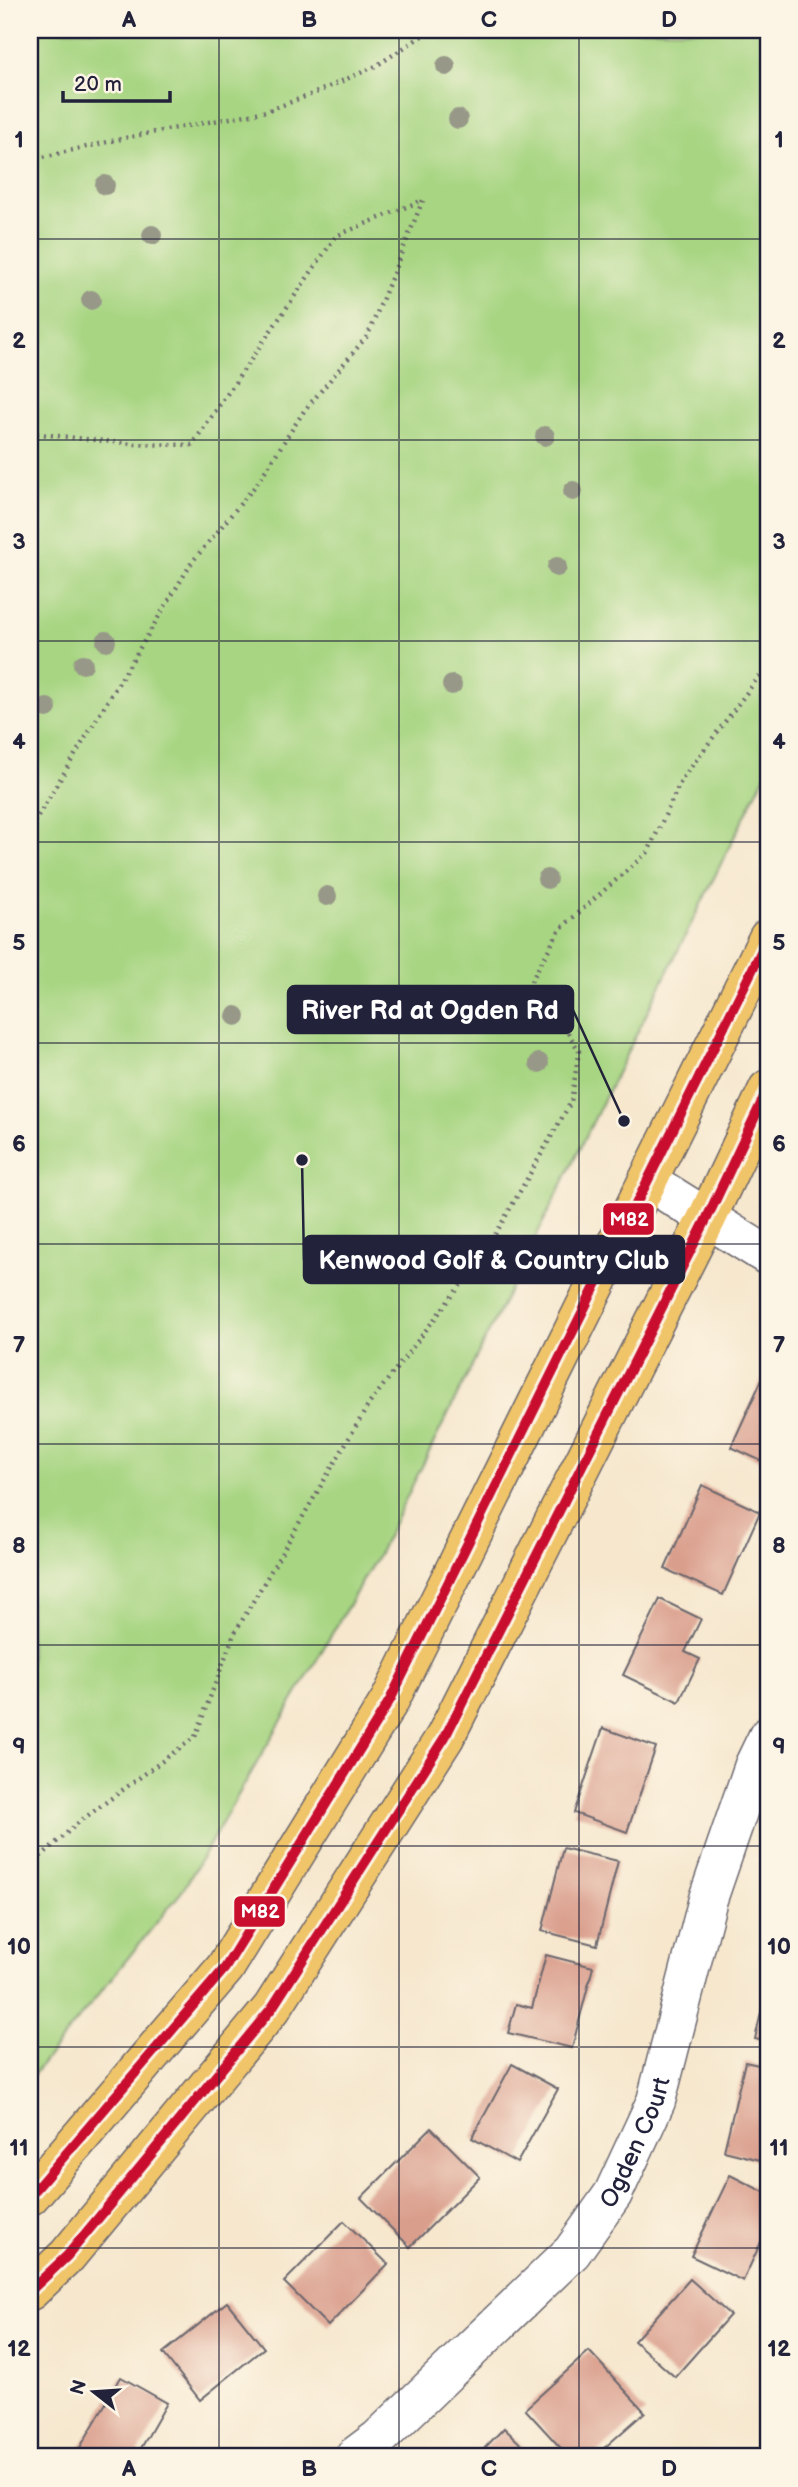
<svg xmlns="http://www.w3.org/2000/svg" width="798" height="2487" font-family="'Balsamiq Sans',sans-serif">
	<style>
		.green { fill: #a7d582; stroke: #647c5e; stroke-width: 2 }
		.building { fill: #da9e8c }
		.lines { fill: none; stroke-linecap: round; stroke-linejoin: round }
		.minor-casing { stroke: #6c676e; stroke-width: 41 }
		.major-casing { stroke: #6c676e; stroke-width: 41 }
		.path { stroke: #6c676e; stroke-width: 4.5; stroke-dasharray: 2 5; stroke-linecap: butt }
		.minor { stroke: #fff; stroke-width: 38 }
		.major { stroke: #f0c469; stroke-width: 38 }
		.bus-1-casing { stroke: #fcf5e5; stroke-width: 16 }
		.bus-1 { stroke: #c8102e; stroke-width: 10 }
		.tree { fill: #979888 }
		.grid { fill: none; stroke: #22223b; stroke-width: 2; stroke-opacity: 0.55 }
		.labels { text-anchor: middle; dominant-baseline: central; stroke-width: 6; stroke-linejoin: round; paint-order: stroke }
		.street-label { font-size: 24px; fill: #22223b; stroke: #fcf5e5 }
		.leader { fill: none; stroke: #22223b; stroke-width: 2.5 }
		.callout-dot { fill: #22223b; stroke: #fcf5e5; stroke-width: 2.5 }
		.callout { fill: #22223b; stroke: #22223b; stroke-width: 2.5 }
		.callout-label { font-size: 26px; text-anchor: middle; font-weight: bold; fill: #fff }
		.line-badge { stroke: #fcf5e5; stroke-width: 2.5 }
		.badge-label { font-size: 19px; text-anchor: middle; font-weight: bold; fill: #fff }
		.neatline { fill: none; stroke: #22223b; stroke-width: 2.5 }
		.grid-label { font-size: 23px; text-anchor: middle; font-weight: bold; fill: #22223b }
	</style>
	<rect width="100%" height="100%" fill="#fcf5e5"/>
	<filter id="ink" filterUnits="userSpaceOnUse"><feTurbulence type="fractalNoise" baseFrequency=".0143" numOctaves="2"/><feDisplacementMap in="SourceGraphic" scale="14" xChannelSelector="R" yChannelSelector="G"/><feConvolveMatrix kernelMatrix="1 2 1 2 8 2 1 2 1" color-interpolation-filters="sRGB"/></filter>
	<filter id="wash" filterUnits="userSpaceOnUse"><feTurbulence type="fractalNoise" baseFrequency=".00686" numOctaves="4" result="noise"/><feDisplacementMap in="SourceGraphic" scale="28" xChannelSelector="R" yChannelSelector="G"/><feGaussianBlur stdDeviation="1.57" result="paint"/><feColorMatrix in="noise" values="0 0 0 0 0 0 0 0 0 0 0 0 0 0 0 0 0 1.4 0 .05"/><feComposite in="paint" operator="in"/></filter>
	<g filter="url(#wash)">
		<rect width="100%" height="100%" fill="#f6e7cd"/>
		<path class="green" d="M30 30H768V769L380 1551 183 1890 30 2079Z"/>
		<g id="blocks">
			<g class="building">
				<path d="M768 1366V1464L731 1447Z"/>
				<path d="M702 1485 760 1512 723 1595 665 1569Z"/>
				<path d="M660 1599 701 1619 685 1652 700 1659 679 1702 623 1675Z"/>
				<path d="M603 1728 656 1747 627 1832 574 1813Z"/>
				<path d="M563 1848 618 1861 597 1945 542 1931Z"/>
				<path d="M546 1955 593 1967 572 2048 508 2033 516 2004 532 2008Z"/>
				<path d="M767 1986H768V2042L755 2039Z"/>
				<path d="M745 2062 768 2067V2162L724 2151Z"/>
				<path d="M512 2064 558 2089 517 2163 472 2138Z"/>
				<path d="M431 2128 480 2177 410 2247 361 2198Z"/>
				<path d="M730 2175 768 2194V2227L743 2281 691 2256Z"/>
				<path d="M344 2221 388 2264 328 2326 284 2282Z"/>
				<path d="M690 2279 730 2315 675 2377 634 2341Z"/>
				<path d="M227 2302 264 2348 200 2400 163 2353Z"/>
				<path d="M589 2351 645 2412 594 2457H569L525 2409Z"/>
				<path d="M121 2377 167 2403 136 2457H89L78 2451Z"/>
				<path d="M504 2428 534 2457H476Z"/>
			</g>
		</g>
	</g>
	<g filter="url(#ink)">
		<use href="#blocks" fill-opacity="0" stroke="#6c676e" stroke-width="2"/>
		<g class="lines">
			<g class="minor-casing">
				<g id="minor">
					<path d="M648 1181 768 1256"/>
					<path id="s1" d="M354 2457 378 2439 572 2252 613 2194 656 2101 708 1899 754 1765 768 1736"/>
				</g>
			</g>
			<g class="major-casing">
				<g id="major">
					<path d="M30 2196 225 1968 390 1700 768 938"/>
					<path d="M30 2291 67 2256 272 2008 445 1737 707 1218 768 1089"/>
				</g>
			</g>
			<g class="path">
				<path d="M30 160 129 137 267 111 315 93 376 66 431 30"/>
				<path d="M30 433 133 444 192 445 336 236 423 200 368 335 304 411 256 485 192 562 30 829"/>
				<path d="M30 1866 79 1822 195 1737 234 1634 369 1404 483 1256 571 1102 579 1051 562 1023 523 996 560 929 648 852 682 779 763 671 768 661"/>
			</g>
			<use href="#minor" class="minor"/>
			<use href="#major" class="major"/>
			<g class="bus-1-casing">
				<g id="bus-1">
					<path d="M30 2196 225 1968 390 1700 768 938"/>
					<path d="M30 2291 67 2256 272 2008 445 1737 707 1218 768 1089"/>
				</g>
			</g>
			<use href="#bus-1" class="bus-1"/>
		</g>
		<g class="tree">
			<circle cx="446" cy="66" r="10"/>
			<circle cx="458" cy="119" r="10"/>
			<circle cx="105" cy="185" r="10"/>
			<circle cx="152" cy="235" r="10"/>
			<circle cx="91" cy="300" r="10"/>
			<circle cx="545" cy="436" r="10"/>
			<circle cx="573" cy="491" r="10"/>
			<circle cx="557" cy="567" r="10"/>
			<circle cx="106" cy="641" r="10"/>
			<circle cx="83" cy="664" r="10"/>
			<circle cx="452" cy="685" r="10"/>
			<circle cx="47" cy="708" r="10"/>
			<circle cx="547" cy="879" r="10"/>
			<circle cx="327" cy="896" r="10"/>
			<circle cx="236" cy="1016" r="10"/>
			<circle cx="539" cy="1063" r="10"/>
		</g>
	</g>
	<path class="grid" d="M219 30V2457M399 30V2457M579 30V2457M30 239H768M30 440H768M30 641H768M30 842H768M30 1043H768M30 1244H768M30 1444H768M30 1645H768M30 1846H768M30 2047H768M30 2248H768"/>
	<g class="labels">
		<g class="street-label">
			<text stroke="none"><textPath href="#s1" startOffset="427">Ogden Court</textPath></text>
		</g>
	</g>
	<path class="leader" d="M624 1121L573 1010M302 1160L304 1260"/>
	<g class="callout-dot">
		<circle cx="624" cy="1121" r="7"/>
		<circle cx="302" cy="1160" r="7"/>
	</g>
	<g class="callout">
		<rect x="288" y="986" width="285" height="47" rx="7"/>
		<rect x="304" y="1236" width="380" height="47" rx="7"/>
	</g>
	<g class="callout-label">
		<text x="430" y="1019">River Rd at Ogden Rd</text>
		<text x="494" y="1269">Kenwood Golf &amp; Country Club</text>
	</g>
	<g class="line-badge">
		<rect x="602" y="1202" width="53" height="34" rx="7" fill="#c8102e"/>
		<rect x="233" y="1895" width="53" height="33" rx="7" fill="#c8102e"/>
	</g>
	<g class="badge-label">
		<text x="629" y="1226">M82</text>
		<text x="260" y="1918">M82</text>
	</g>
	<rect width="798" height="2487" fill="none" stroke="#fcf5e5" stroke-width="77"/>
	<g transform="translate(94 2392) rotate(287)" stroke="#fcf5e5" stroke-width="5" paint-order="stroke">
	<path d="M0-5L12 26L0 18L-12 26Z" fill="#22223b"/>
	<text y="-10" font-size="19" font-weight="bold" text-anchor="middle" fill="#22223b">N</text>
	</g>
	<path d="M63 91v10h107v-10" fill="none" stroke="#22223b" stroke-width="3.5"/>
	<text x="74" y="91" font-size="21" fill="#22223b" stroke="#fcf5e5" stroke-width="5" paint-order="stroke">20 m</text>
	<rect x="38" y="38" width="722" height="2410" class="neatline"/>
	<g class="grid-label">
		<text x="129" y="27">A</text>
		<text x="309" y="27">B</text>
		<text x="489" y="27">C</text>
		<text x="669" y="27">D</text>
		<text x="19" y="147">1</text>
		<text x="779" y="147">1</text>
		<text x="19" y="348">2</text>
		<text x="779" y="348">2</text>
		<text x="19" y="549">3</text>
		<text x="779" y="549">3</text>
		<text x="19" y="749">4</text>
		<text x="779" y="749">4</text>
		<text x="19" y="950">5</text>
		<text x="779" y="950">5</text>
		<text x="19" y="1151">6</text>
		<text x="779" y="1151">6</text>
		<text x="19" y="1352">7</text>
		<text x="779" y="1352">7</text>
		<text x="19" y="1553">8</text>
		<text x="779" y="1553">8</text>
		<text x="19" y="1754">9</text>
		<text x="779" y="1754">9</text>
		<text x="19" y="1954">10</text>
		<text x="779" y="1954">10</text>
		<text x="19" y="2155">11</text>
		<text x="779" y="2155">11</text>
		<text x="19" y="2356">12</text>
		<text x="779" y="2356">12</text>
		<text x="129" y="2476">A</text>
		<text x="309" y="2476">B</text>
		<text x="489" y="2476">C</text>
		<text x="669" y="2476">D</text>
	</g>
</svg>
